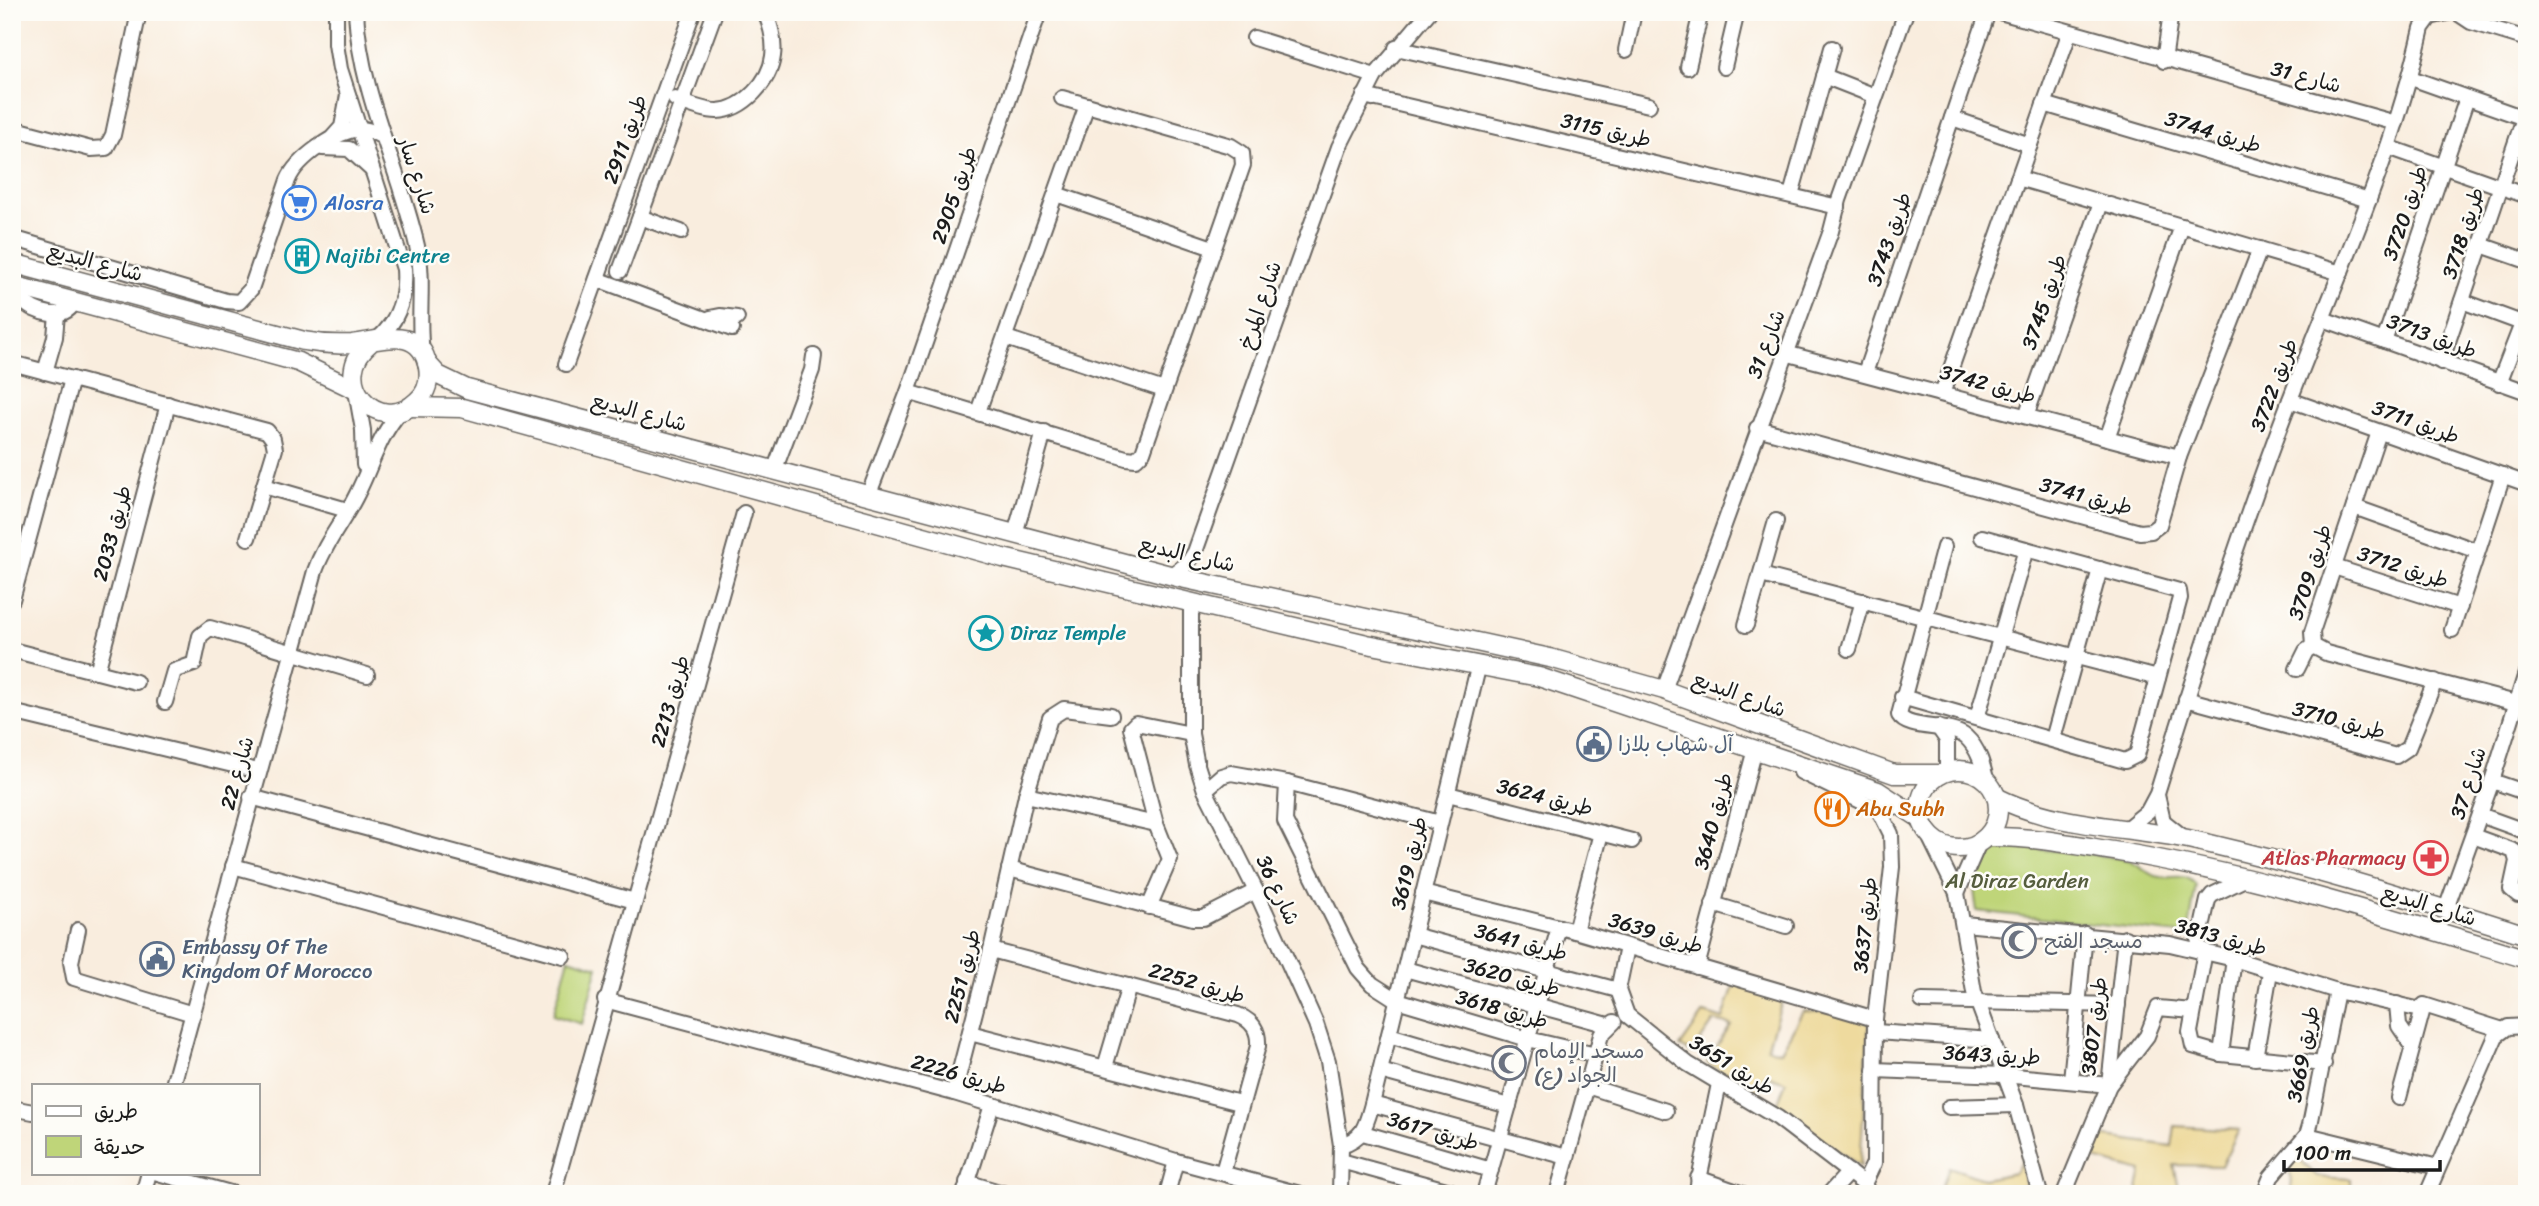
<svg xmlns="http://www.w3.org/2000/svg" width="2539" height="1206" font-family="Sriracha,'Playpen Sans Arabic',sans-serif">
	<style>
		.green { fill: #bfd579; stroke: #6e784a; stroke-width: 2 }
		.sand { fill: #eeda9e; stroke: #857b5d; stroke-width: 2 }
		.lines { fill: none; stroke-linecap: round; stroke-linejoin: round }
		.minor-casing { stroke: #696560; stroke-width: 18 }
		.major-casing { stroke: #696560; stroke-width: 21 }
		.minor { stroke: #fff; stroke-width: 14 }
		.major { stroke: #fff; stroke-width: 18 }
		.labels { text-anchor: middle; dominant-baseline: central; stroke-width: 5; stroke-linejoin: round; paint-order: stroke }
		.street-label { font-size: 21px; fill: #1c1c1c; stroke: #fdfcf7 }
		.shop-label { font-size: 21px; fill: #366cbe; stroke: #fdfcf7; text-anchor: start }
		.culture-label { font-size: 21px; fill: #0d838f; stroke: #fdfcf7; text-anchor: start }
		.service-label { font-size: 21px; fill: #4e5e75; stroke: #fdfcf7; text-anchor: start }
		.food-label { font-size: 21px; fill: #c56008; stroke: #fdfcf7; text-anchor: start }
		.health-label { font-size: 21px; fill: #be3a42; stroke: #fdfcf7; text-anchor: end }
		.park-label { font-size: 21px; fill: #555d3d; stroke: #fdfcf7 }
		.worship-label { font-size: 21px; fill: #5b616d; stroke: #fdfcf7; text-anchor: start }
	</style>
	<rect width="100%" height="100%" fill="#fdfcf7"/>
	<filter id="ink" filterUnits="userSpaceOnUse"><feTurbulence type="fractalNoise" baseFrequency=".0143" numOctaves="2"/><feDisplacementMap in="SourceGraphic" scale="14" xChannelSelector="R" yChannelSelector="G"/><feConvolveMatrix kernelMatrix="1 2 1 2 8 2 1 2 1" color-interpolation-filters="sRGB"/></filter>
	<filter id="wash" filterUnits="userSpaceOnUse"><feTurbulence type="fractalNoise" baseFrequency=".00686" numOctaves="4" result="noise"/><feDisplacementMap in="SourceGraphic" scale="28" xChannelSelector="R" yChannelSelector="G"/><feGaussianBlur stdDeviation="1.57" result="paint"/><feColorMatrix in="noise" values="0 0 0 0 0 0 0 0 0 0 0 0 0 0 0 0 0 1.4 0 .05"/><feComposite in="paint" operator="in"/></filter>
	<g filter="url(#wash)">
		<rect width="100%" height="100%" fill="#f9edde"/>
		<g class="green">
			<path d="M2014 847C2051 851 2091 852 2128 860 2138 863 2146 872 2156 876 2172 881 2183 870 2196 885L2188 935 1977 911C1973 888 1971 871 1985 851Z"/>
			<path d="M569 958 598 967 582 1024 553 1015Z"/>
		</g>
		<g class="sand">
			<path d="M1735 982 1785 992 1767 1048 1781 1051 1803 1011 1836 1013 1869 1022 1860 1166 1776 1107 1786 1082 1766 1075 1754 1092 1707 1063 1731 1025 1714 1021 1692 1053 1680 1047 1704 1013 1723 1019Z"/>
			<path d="M2175 1126 2239 1130 2221 1166 2174 1165 2180 1194H2137L2142 1171 2082 1156 2092 1135 2172 1146Z"/>
			<path d="M2296 1155 2317 1177 2351 1179V1194H2292L2289 1162Z"/>
			<path d="M2021 1162 2026 1194H1940L1949 1167 1983 1179 2015 1173Z"/>
		</g>
	</g>
	<g filter="url(#ink)">
		<g class="lines">
			<g class="minor-casing">
				<g id="minor">
					<path d="M336 12V44L340 69 404 269C406 297 399 320 378 339"/>
					<path d="M356 12C360 94 399 167 417 246 425 280 417 317 422 352"/>
					<path d="M2000 12 2396 123"/>
					<path d="M2456 12 2471 22 2527 39"/>
					<path d="M1254 38 1375 76"/>
					<path d="M1396 48 1649 105"/>
					<path d="M1626 50 1634 12"/>
					<path d="M2164 61 2171 12"/>
					<path d="M1688 67 1701 12"/>
					<path d="M1724 67 1737 12"/>
					<path d="M1824 76 1875 96"/>
					<path d="M2411 78 2527 119"/>
					<path d="M1364 96 1838 207"/>
					<path d="M675 99C687 104 704 111 717 111 744 110 770 81 773 56 775 41 771 26 765 12"/>
					<path d="M2044 104 2369 200"/>
					<path d="M1952 118 2030 145"/>
					<path d="M12 128 91 149 106 148 113 135 139 12"/>
					<path d="M333 137 342 127 348 95"/>
					<path d="M2388 147 2527 196"/>
					<path d="M322 148 349 149 371 169"/>
					<path d="M2018 178 2341 273"/>
					<path d="M1056 194 1213 248"/>
					<path d="M1791 195 1832 48"/>
					<path d="M640 217 681 232"/>
					<path d="M12 238 226 301 239 302 251 289 288 180C297 158 336 131 360 129 367 128 375 133 381 136"/>
					<path d="M2481 245 2527 261"/>
					<path d="M620 271 715 12"/>
					<path d="M597 279 732 329"/>
					<path d="M20 287 22 300C34 314 65 322 74 302"/>
					<path d="M2462 301 2527 325"/>
					<path d="M710 318 720 316 737 318"/>
					<path d="M2323 319 2527 392"/>
					<path d="M1006 338 1164 390"/>
					<path d="M2384 341 2467 98"/>
					<path d="M1785 353 2179 457"/>
					<path d="M2441 362 2524 118"/>
					<path d="M12 363 267 431 273 439 275 449 248 538"/>
					<path d="M566 364 693 12"/>
					<path d="M45 372 55 337 57 314"/>
					<path d="M1865 373 1988 12"/>
					<path d="M2499 383 2527 311"/>
					<path d="M356 391 363 430 364 465"/>
					<path d="M908 392 1126 458 1136 459 1143 452 1243 165 1242 153 1231 146 1062 98"/>
					<path d="M1942 394 2069 34"/>
					<path d="M2290 400 2527 484"/>
					<path d="M978 412 1087 105"/>
					<path d="M2026 416 2101 203"/>
					<path d="M1757 428 2140 532 2151 531 2159 525 2179 457 2260 249"/>
					<path d="M2379 432 2312 632 2313 646 2326 653 2516 703"/>
					<path d="M2107 438 2182 226"/>
					<path d="M774 471 812 370 814 356"/>
					<path d="M264 486 347 510"/>
					<path d="M868 496 908 392 1039 12"/>
					<path d="M2354 507 2477 551"/>
					<path d="M1015 534 1044 432"/>
					<path d="M1944 547 1899 715C1908 731 1949 723 1966 737 1979 749 1983 766 1987 783"/>
					<path d="M2334 567 2460 607"/>
					<path d="M1172 575 1188 563 1195 552 1339 147 1375 76 1429 12"/>
					<path d="M1761 575 2158 678"/>
					<path d="M12 600 72 379"/>
					<path d="M1191 603V734L1197 765 1205 790 1256 891 1316 1024 1328 1061 1341 1145 1340 1194"/>
					<path d="M1746 625 1776 521"/>
					<path d="M2452 630 2503 475"/>
					<path d="M1849 649 1863 601"/>
					<path d="M12 650 136 682"/>
					<path d="M2297 669 2306 651 2313 646"/>
					<path d="M97 672 168 404"/>
					<path d="M1664 690 1831 231 1839 200 1906 12"/>
					<path d="M1902 697 2125 761 2137 755 2180 598 2179 591 1982 537"/>
					<path d="M2186 699 2396 756 2408 748 2435 681"/>
					<path d="M165 702 174 671 194 664 200 636 210 628 367 675"/>
					<path d="M12 712 258 771"/>
					<path d="M1977 718 2026 549"/>
					<path d="M1938 727 1947 740V772"/>
					<path d="M2053 739 2100 569"/>
					<path d="M1801 772 1879 810 1891 834 1892 867 1875 1019 1874 1163 1864 1184"/>
					<path d="M2492 781 2527 793"/>
					<path d="M1287 783 1285 821 1358 968 1372 984 1397 1000 1528 1039 1596 1055"/>
					<path d="M1205 790 1221 776 1231 773 1287 783 1440 823"/>
					<path d="M1448 794 1632 841"/>
					<path d="M1026 795 1156 824"/>
					<path d="M2157 795 2163 821 2183 837"/>
					<path d="M251 797 635 901"/>
					<path d="M2480 815 2527 832"/>
					<path d="M2126 829 2148 811 2157 794C2198 661 2241 527 2291 397 2338 275 2393 156 2422 28L2430 17 2451 12"/>
					<path d="M1928 834 1957 893 1974 992 2016 1105 2040 1194"/>
					<path d="M2473 836 2514 851 2517 861 2511 889 2518 895 2527 894"/>
					<path d="M233 866 563 956"/>
					<path d="M1009 869 1193 918H1203L1256 891"/>
					<path d="M1423 893 1575 931 1875 1019"/>
					<path d="M1957 893 1979 843"/>
					<path d="M1713 904 1786 926"/>
					<path d="M1149 907 1170 859 1156 824 1131 728 1136 723 1191 734"/>
					<path d="M2446 909 2492 781 2527 670"/>
					<path d="M1964 924 2170 944 2234 959 2337 991 2421 1010"/>
					<path d="M78 930 71 962 74 978 193 1014"/>
					<path d="M1575 931 1601 833"/>
					<path d="M1413 935 1618 990"/>
					<path d="M1627 947 1618 990 1627 1015 1688 1064 1778 1118 1864 1184 1869 1194"/>
					<path d="M991 950 1238 1015C1253 1021 1259 1031 1258 1046L1223 1172"/>
					<path d="M2197 950 2208 900 2212 895 2245 879"/>
					<path d="M2205 951 2190 1032 2193 1046 2221 1054 2324 1064"/>
					<path d="M1697 967 1755 749 1764 754"/>
					<path d="M1405 969 1608 1025"/>
					<path d="M605 1000 954 1093 1176 1161 1300 1194"/>
					<path d="M1922 1001 2118 1005"/>
					<path d="M2397 1004 2399 1026 2412 1045"/>
					<path d="M1876 1032 1992 1040"/>
					<path d="M970 1033 1240 1103"/>
					<path d="M1389 1035 1518 1073"/>
					<path d="M2221 1054 2234 959"/>
					<path d="M2255 1058 2270 972"/>
					<path d="M1105 1067 1129 986"/>
					<path d="M1874 1070 2004 1075 2109 1085"/>
					<path d="M1380 1071 1509 1106"/>
					<path d="M2071 1080 2085 934"/>
					<path d="M2110 1084 2147 1036 2158 1008 2193 1011"/>
					<path d="M173 1085 315 571C325 542 344 521 357 494 372 465 378 437 400 412"/>
					<path d="M1587 1086 1666 1111"/>
					<path d="M954 1093 991 950 1026 795 1050 718 1064 709 1111 715"/>
					<path d="M2399 1098 2424 1005 2503 1030"/>
					<path d="M1372 1104 1567 1157"/>
					<path d="M1949 1107 2016 1105"/>
					<path d="M12 1108 33 1112"/>
					<path d="M1363 1133 1491 1170"/>
					<path d="M2307 1135 2438 1167"/>
					<path d="M1341 1145C1364 1138 1366 1125 1372 1104L1479 664"/>
					<path d="M1341 1161 1461 1194"/>
					<path d="M158 1173 234 1194"/>
					<path d="M1698 1178 1743 1194"/>
					<path d="M967 1182 1006 1194"/>
					<path d="M143 1194 149 1173"/>
					<path d="M553 1194 744 513"/>
					<path d="M964 1194 992 1105"/>
					<path d="M1167 1194 1176 1161"/>
					<path d="M1484 1194 1559 927"/>
					<path d="M1557 1194 1601 1035 1614 1022"/>
					<path d="M1696 1194 1719 1084"/>
					<path d="M1829 1194 1849 1172"/>
					<path d="M2064 1194 2109 1085 2125 938"/>
					<path d="M2264 1194 2271 1177 2307 1135 2310 1125 2337 991"/>
					<path d="M2427 1194 2496 1036 2508 1027 2527 1026"/>
				</g>
			</g>
			<g class="major-casing">
				<g id="major">
					<path d="M12 263 304 341C320 344 336 345 352 344 380 341 420 324 428 367 430 380 427 393 417 401 379 438 325 379 371 342"/>
					<path d="M12 285 298 362 356 390"/>
					<path d="M427 363 438 375 467 389 1181 578 1550 658 1664 690 1894 774H1941"/>
					<path d="M410 407 462 408 1003 558 1367 644 1539 677 1878 791 1921 819"/>
					<circle cx="1959" cy="809" r="39"/>
					<path d="M1996 797C2056 827 2123 826 2188 839 2302 864 2415 900 2527 935"/>
					<path d="M1987 837C2032 836 2075 845 2119 852 2258 875 2392 918 2527 959"/>
				</g>
			</g>
			<use href="#minor" class="minor"/>
			<use href="#major" class="major"/>
		</g>
	</g>
	<defs>
		<g id="supermarket-ring" transform="scale(1.75)"><circle r="9.5" fill="#fdfcf7" stroke="#3f7fe0" stroke-width="1.5"/><path d="M-6-5.5h2.5l.6 2H6L4.5 2H-2.5L-4.4-4H-6ZM-1.5 3.2a1.3 1.3 0 1 0 .1 0ZM3 3.2a1.3 1.3 0 1 0 .1 0Z" fill="#3f7fe0"/></g>
		<g id="building-ring" transform="scale(1.75)"><circle r="9.5" fill="#fdfcf7" stroke="#0f9aa8" stroke-width="1.5"/><path d="M-4-6H4V6H1V3H-1V6H-4ZM-2.5-4.3h1.7v1.8h-1.7ZM.8-4.3h1.7v1.8H.8ZM-2.5-1h1.7V.8h-1.7ZM.8-1h1.7V.8H.8Z" fill="#0f9aa8"/></g>
		<g id="sight-ring" transform="scale(1.75)"><circle r="9.5" fill="#fdfcf7" stroke="#0f9aa8" stroke-width="1.5"/><path d="M0-6L1.8-2.2L6-1.7L2.9 1.2L3.7 5.4L0 3.3L-3.7 5.4L-2.9 1.2L-6-1.7L-1.8-2.2Z" fill="#0f9aa8"/></g>
		<g id="civic-ring" transform="scale(1.75)"><circle r="9.5" fill="#fdfcf7" stroke="#5c6f8a" stroke-width="1.5"/><path d="M-.6-6.5H3V-4.5H.6V-3L4-1V1h2V6H-6V1h2V-1L-.6-3ZM-1.2 2.5V6h2.4V2.5Z" fill="#5c6f8a"/></g>
		<g id="restaurant-ring" transform="scale(1.75)"><circle r="9.5" fill="#fdfcf7" stroke="#e8710a" stroke-width="1.5"/><path d="M-5-6h1v4h1v-4h1v4h1v-4h1v5L-1.5 .5V6h-2V.5L-5-1ZM5-6V6H3V1.5H1.5Q1.5-4 5-6Z" fill="#e8710a"/></g>
		<g id="pharmacy-ring" transform="scale(1.75)"><circle r="9.5" fill="#fdfcf7" stroke="#e0444e" stroke-width="1.5"/><path d="M-2-6h4v4h4v4h-4v4h-4v-4h-4v-4h4Z" fill="#e0444e"/></g>
		<g id="mosque-ring" transform="scale(1.75)"><circle r="9.5" fill="#fdfcf7" stroke="#6b7280" stroke-width="1.5"/><path d="M3.5-4.9A6 6 0 1 0 3.5 4.9A5 5 0 1 1 3.5-4.9Z" fill="#6b7280"/></g>
	</defs>
	<g fill-rule="evenodd">
		<use href="#supermarket-ring" x="299" y="203"/>
		<use href="#building-ring" x="302" y="256"/>
		<use href="#sight-ring" x="986" y="633"/>
		<use href="#civic-ring" x="1594" y="744"/>
		<use href="#restaurant-ring" x="1832" y="809"/>
		<use href="#pharmacy-ring" x="2431" y="858"/>
		<use href="#mosque-ring" x="2019" y="941"/>
		<use href="#civic-ring" x="157" y="959"/>
		<use href="#mosque-ring" x="1509" y="1063"/>
	</g>
	<g class="labels">
		<g class="street-label">
			<text transform="translate(2306 77) rotate(15)">شارع 31</text>
			<text transform="translate(1606 130) rotate(13)">طريق 3115</text>
			<text transform="translate(2213 132) rotate(17)">طريق 3744</text>
			<text transform="translate(625 139) rotate(-70)">طريق 2911</text>
			<text transform="translate(417 175) rotate(72)">شارع سار</text>
			<text transform="translate(954 195) rotate(-71)">طريق 2905</text>
			<text transform="translate(2405 213) rotate(-71)">طريق 3720</text>
			<text transform="translate(2463 233) rotate(-72)">طريق 3718</text>
			<text transform="translate(1889 239) rotate(-71)">طريق 3743</text>
			<text transform="translate(95 262) rotate(15)">شارع البديع</text>
			<text transform="translate(2044 302) rotate(-71)">طريق 3745</text>
			<text transform="translate(1260 305) rotate(-71)">شارع المرخ</text>
			<text transform="translate(2432 336) rotate(20)">طريق 3713</text>
			<text transform="translate(1766 344) rotate(-69)">شارع 31</text>
			<text transform="translate(1988 384) rotate(15)">طريق 3742</text>
			<text transform="translate(2274 385) rotate(-69)">طريق 3722</text>
			<text transform="translate(639 412) rotate(15)">شارع البديع</text>
			<text transform="translate(2416 422) rotate(20)">طريق 3711</text>
			<text transform="translate(2086 496) rotate(15)">طريق 3741</text>
			<text transform="translate(112 533) rotate(-75)">طريق 2033</text>
			<text transform="translate(1187 554) rotate(13)">شارع البديع</text>
			<text transform="translate(2403 567) rotate(18)">طريق 3712</text>
			<text transform="translate(2310 572) rotate(-72)">طريق 3709</text>
			<text transform="translate(1739 694) rotate(20)">شارع البديع</text>
			<text transform="translate(670 701) rotate(-74)">طريق 2213</text>
			<text transform="translate(2339 720) rotate(15)">طريق 3710</text>
			<text transform="translate(237 773) rotate(-74)">شارع 22</text>
			<text transform="translate(2468 783) rotate(-72)">شارع 37</text>
			<text transform="translate(1545 797) rotate(14)">طريق 3624</text>
			<text transform="translate(1713 821) rotate(-75)">طريق 3640</text>
			<text transform="translate(1409 863) rotate(-76)">طريق 3619</text>
			<text transform="translate(1278 890) rotate(65)">شارع 36</text>
			<text transform="translate(2429 905) rotate(17)">شارع البديع</text>
			<text transform="translate(1865 925) rotate(-84)">طريق 3637</text>
			<text transform="translate(1656 933) rotate(17)">طريق 3639</text>
			<text transform="translate(2221 937) rotate(15)">طريق 3813</text>
			<text transform="translate(1521 942) rotate(15)">طريق 3641</text>
			<text transform="translate(962 976) rotate(-76)">طريق 2251</text>
			<text transform="translate(1512 977) rotate(15)">طريق 3620</text>
			<text transform="translate(1197 983) rotate(16)">طريق 2252</text>
			<text transform="translate(1502 1009) rotate(16)">طريق 3618</text>
			<text transform="translate(2094 1026) rotate(-83)">طريق 3807</text>
			<text transform="translate(2303 1054) rotate(-79)">طريق 3669</text>
			<text transform="translate(1992 1055) rotate(3)">طريق 3643</text>
			<text transform="translate(1732 1065) rotate(32)">طريق 3651</text>
			<text transform="translate(959 1074) rotate(16)">طريق 2226</text>
			<text transform="translate(1433 1131) rotate(16)">طريق 3617</text>
		</g>
		<g class="shop-label">
			<text x="324" y="203">Alosra</text>
		</g>
		<g class="culture-label">
			<text x="326" y="256">Najibi Centre</text>
			<text x="1010" y="633">Diraz Temple</text>
		</g>
		<g class="service-label">
			<text x="1618" y="744">آل شهاب بلازا</text>
			<text x="182" y="947">Embassy Of The<tspan x="182" dy="24">Kingdom Of Morocco</tspan></text>
		</g>
		<g class="food-label">
			<text x="1856" y="809">Abu Subh</text>
		</g>
		<g class="health-label">
			<text x="2406" y="858">Atlas Pharmacy</text>
		</g>
		<g class="park-label">
			<text x="2017" y="881">Al Diraz Garden</text>
		</g>
		<g class="worship-label">
			<text x="2044" y="941">مسجد الفتح</text>
			<text x="1534" y="1051">مسجد الإمام<tspan x="1534" dy="24">الجواد (ع)</tspan></text>
		</g>
	</g>
	<rect width="2539" height="1206" fill="none" stroke="#fdfcf7" stroke-width="42"/>
	<rect x="32" y="1084" width="228" height="91" fill="#fdfcf7" stroke="#a3a29f" stroke-width="2"/>
	<rect x="46" y="1106" width="35" height="10" fill="#ffffff" stroke="#a3a29f" stroke-width="2"/>
	<text x="94" y="1118" font-size="21" fill="#1c1c1c">طريق</text>
	<rect x="46" y="1136" width="35" height="21" fill="#bfd579" stroke="#a3a29f" stroke-width="2"/>
	<text x="94" y="1154" font-size="21" fill="#1c1c1c">حديقة</text>
	<path d="M2284 1160v10h156v-10" fill="none" stroke="#1c1c1c" stroke-width="3.5"/>
	<text x="2294" y="1160" font-size="21" fill="#1c1c1c" stroke="#fdfcf7" stroke-width="5" paint-order="stroke">100 m</text>
</svg>
